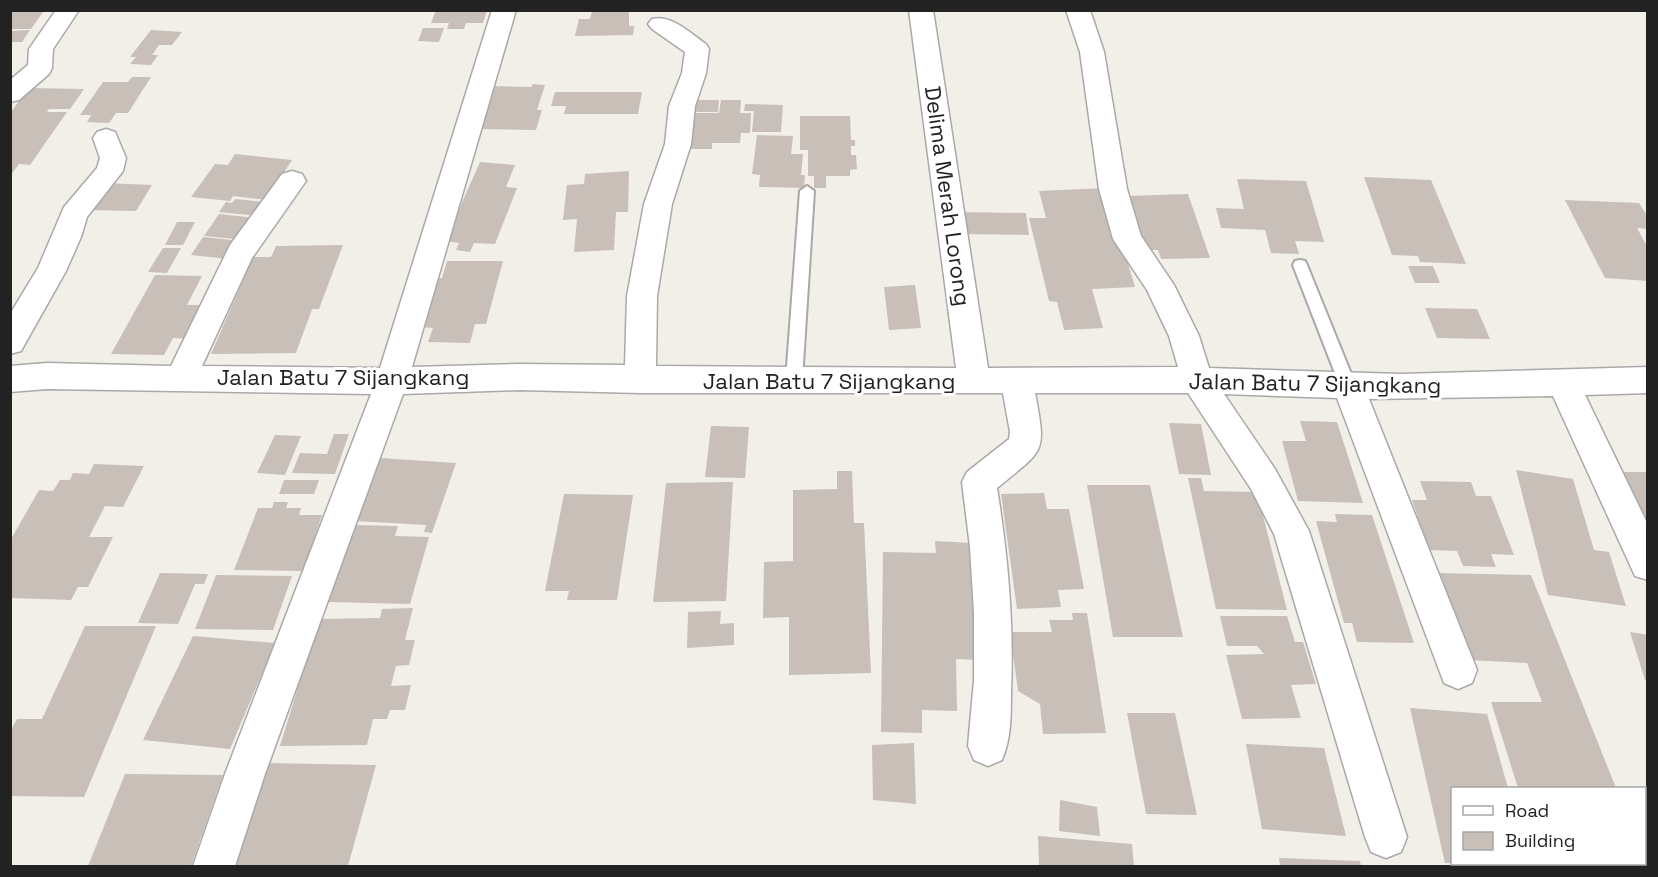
<svg xmlns="http://www.w3.org/2000/svg" width="1658" height="877" font-family="'Space Grotesk',sans-serif">
	<style>
		.building { fill: #c7bfb8 }
		.lines { fill: none; stroke-linecap: round; stroke-linejoin: round }
		.service-casing { stroke: #a9a9a9; stroke-width: 4 }
		.minor-casing { stroke: #a9a9a9; stroke-width: 3 }
		.service { fill: #fff; fill-rule: evenodd }
		.minor { fill: #fff; fill-rule: evenodd }
		.labels { text-anchor: middle; dominant-baseline: central; stroke-width: 6; stroke-linejoin: round; paint-order: stroke }
		.street-label { font-size: 22px; fill: #222; stroke: #fff }
	</style>
	<rect width="100%" height="100%" fill="#f2efe9"/>
	<g class="building">
		<path d="M436 10H487L483 23H466L464 29H447L449 23H431Z"/>
		<path d="M629 10V26H634L633 35 575 36 579 19H590L592 11Z"/>
		<path d="M10 12H43L31 29H10Z"/>
		<path d="M423 28H444L439 42 418 41Z"/>
		<path d="M30 30 22 42H10V31Z"/>
		<path d="M151 30 182 32 172 45H159L152 55H158L151 65 130 64 136 57H130Z"/>
		<path d="M132 77H151L128 113H116L109 123 87 122 91 115H80L103 82H128Z"/>
		<path d="M532 84 545 85 537 110H542L536 130 475 129 490 86 532 87Z"/>
		<path d="M29 88 84 89 70 109H49L47 112H67L30 165 19 164 10 176V113Z"/>
		<path d="M555 92H642L638 114H564L566 106H551Z"/>
		<path d="M695 100H719L718 112H694Z"/>
		<path d="M721 100H741L740 113H751L750 133H741L740 143H712V149H687L692 113H719Z"/>
		<path d="M745 104 783 105 781 132H752L754 111H744Z"/>
		<path d="M800 116H850L851 140H855V146H851V155H856L857 169 850 170V176H826V188H814V176H808V150H800Z"/>
		<path d="M757 135 793 136 791 154H803L801 175H805L804 188 759 187 760 175 752 174Z"/>
		<path d="M235 154 292 160 266 200 233 196 230 201 191 197 215 164 228 165Z"/>
		<path d="M480 162 515 165 506 187 517 188 495 244 474 243 470 252 456 250 459 243 445 241Z"/>
		<path d="M629 171 628 212H616L614 250 574 252 577 219 563 220 567 185 584 184 585 174Z"/>
		<path d="M1364 177 1431 180 1466 264 1420 262 1418 256 1392 255Z"/>
		<path d="M1237 179 1306 181 1324 242 1295 241 1299 254 1271 253 1265 230 1221 228 1216 208 1244 209Z"/>
		<path d="M103 183 152 185 136 211 85 210Z"/>
		<path d="M1105 188 1135 287 1092 289 1103 328 1064 330 1057 302 1049 301 1029 218H1046L1039 191Z"/>
		<path d="M1188 194 1210 258 1161 259 1158 250H1141L1125 196Z"/>
		<path d="M235 199 265 202 259 216 219 212 226 202 232 203Z"/>
		<path d="M1565 200 1639 203 1648 217V229L1637 228 1648 248V281L1605 278Z"/>
		<path d="M957 212 1026 213 1029 235 959 234Z"/>
		<path d="M219 214 256 218 245 240 204 236Z"/>
		<path d="M177 222H195L183 245H165Z"/>
		<path d="M203 237 241 241 229 259 191 255Z"/>
		<path d="M343 245 319 309H312L296 353 211 354 245 276H234L243 257H271L276 246Z"/>
		<path d="M163 248H181L167 273 148 272Z"/>
		<path d="M447 261H503L486 324H475L470 343 428 342 433 328 418 327 434 278H442Z"/>
		<path d="M1408 266H1433L1440 283H1415Z"/>
		<path d="M155 275 202 276 187 305H207L191 339 173 338 164 355 111 354Z"/>
		<path d="M915 285 921 328 889 330 884 287Z"/>
		<path d="M1425 308 1477 309 1490 339 1437 338Z"/>
		<path d="M1300 421 1337 422 1363 503 1298 501 1282 441H1306Z"/>
		<path d="M1169 423 1201 424 1211 475 1179 474Z"/>
		<path d="M711 426 749 427 745 478 705 477Z"/>
		<path d="M334 434H349L335 474 292 473 300 453 327 454Z"/>
		<path d="M275 435 301 436 285 475 257 473Z"/>
		<path d="M380 458 456 463 432 533 424 532 426 525 355 521Z"/>
		<path d="M94 464 144 466 123 507 105 506 89 537H113L88 587H78L71 600 10 598V541L39 490 53 491 60 480H70L73 473 89 474Z"/>
		<path d="M1516 470 1573 479 1594 550 1609 552 1626 606 1548 595Z"/>
		<path d="M837 471H852L854 523H864L871 673 789 675V617L763 618 764 562 793 561V490L837 489Z"/>
		<path d="M1611 472H1648V542Z"/>
		<path d="M1188 478H1201L1204 491 1257 492 1287 610 1216 609Z"/>
		<path d="M284 480H319L314 494H279Z"/>
		<path d="M1420 481 1471 482 1476 496H1491L1514 555 1491 554 1496 567 1463 566 1457 551 1429 550 1412 500H1427Z"/>
		<path d="M733 482 726 601 653 602 666 483Z"/>
		<path d="M1087 485H1150L1183 637H1113Z"/>
		<path d="M1044 493 1047 509H1069L1084 589 1058 590 1061 607 1017 609 1001 494Z"/>
		<path d="M564 494 633 495 617 600H567L569 591H545Z"/>
		<path d="M274 502H288L286 508H301L299 515H322L303 571 234 570 258 508H272Z"/>
		<path d="M1335 514 1372 515 1414 643 1357 642 1352 623H1344L1316 521 1337 522Z"/>
		<path d="M354 525 398 526 395 536 429 537 410 604 328 602Z"/>
		<path d="M935 541 971 543 976 660 956 659 957 711 922 710V733L881 732 883 552 936 553Z"/>
		<path d="M160 573 208 574 204 584H195L178 624 138 623Z"/>
		<path d="M1440 573 1531 575 1616 788H1518L1491 702H1542L1527 663 1469 660Z"/>
		<path d="M216 575 292 576 273 630 195 629Z"/>
		<path d="M413 608 405 640H415L409 665 396 666 391 686 411 685 405 710H390L387 719H373L367 745 280 746 319 619 380 618 382 609Z"/>
		<path d="M721 611 720 624 734 623V645L687 648 688 612Z"/>
		<path d="M1072 613H1087L1106 733 1043 734 1040 704 1018 691 1010 632H1052L1049 620H1073Z"/>
		<path d="M1220 616H1287L1295 642H1303L1316 684 1291 685 1301 718 1242 719 1226 655 1264 654 1257 646H1227Z"/>
		<path d="M85 626H156L84 797 10 796V732L17 719H42Z"/>
		<path d="M1630 632 1648 635V681L1645 680Z"/>
		<path d="M193 636 275 643 230 749 143 740Z"/>
		<path d="M1410 708 1487 714 1508 788H1452V863H1445Z"/>
		<path d="M1127 713H1175L1197 815 1146 814Z"/>
		<path d="M914 743 916 804 873 800 872 745Z"/>
		<path d="M1246 744 1324 748 1346 836 1262 829Z"/>
		<path d="M265 763 376 765 348 866H230Z"/>
		<path d="M125 774 223 775 191 866H88Z"/>
		<path d="M1060 800 1097 807 1100 836 1059 831Z"/>
		<path d="M1038 836 1132 844 1134 866H1039Z"/>
		<path d="M1279 858 1360 861 1361 866H1280Z"/>
		<path d="M1480 864H1529L1530 866H1497Z"/>
	</g>
	<g class="lines">
		<g class="service-casing">
			<g id="service">
				<path d="M807 186 814 191 802 380 800 385 794 386 788 385 786 380 800 191Z"/>
				<path d="M1300 260 1305 261 1307 265 1356 386 1354 391 1348 393 1342 391 1340 386 1293 265 1295 261Z"/>
			</g>
		</g>
		<g class="minor-casing">
			<g id="minor">
				<path d="M56 10H79L53 49 52 68 49 74 19 100 10 102V80L28 65 29 49Z"/>
				<path d="M492 10H516L412 367 520 364 625 365 627 296 644 204 665 144 669 106 682 73 685 52 652 29 648 24 652 19C671 14 690 33 706 44L709 49 706 73 695 106 691 144 672 204 657 296 656 366 956 368 909 10H933L988 368 1178 367 1169 336 1147 290 1113 239 1099 189 1080 52 1066 10H1090L1104 52 1127 189 1141 236 1174 285 1199 336 1209 368 1401 374 1648 367V393L1585 395 1648 525V580L1635 576 1553 396 1369 399 1477 670 1472 683 1458 689 1444 683 1337 398 1224 394 1275 469 1309 531 1407 837 1401 852 1386 858 1371 852 1365 837 1274 534 1251 489 1188 393H1035C1047 455 1044 449 997 488 1008 556 1014 624 1011 693 1011 716 1011 739 1002 760L988 766 974 760 968 746 974 680V613L970 547 962 482 967 472 1009 439 1010 432 1003 393H640L520 390 403 394 265 774 235 866H193L225 774 371 394 47 389 10 392V366L47 363 171 366 230 245 282 174 292 171 302 174 306 181 252 258 202 366 380 368Z"/>
				<path d="M106 129 115 132 126 158 123 171 87 217 81 237 66 271 21 351 10 354V314L38 268 64 207 97 168 100 158 93 138 97 132Z"/>
			</g>
		</g>
		<use href="#service" class="service"/>
		<use href="#minor" class="minor"/>
	</g>
	<g class="labels">
		<g class="street-label">
			<text transform="translate(948 196) rotate(82)">Delima Merah Lorong</text>
			<text x="343" y="377">Jalan Batu 7 Sijangkang</text>
			<text x="829" y="381">Jalan Batu 7 Sijangkang</text>
			<text transform="translate(1315 383) rotate(1)">Jalan Batu 7 Sijangkang</text>
		</g>
	</g>
	<rect width="1658" height="877" fill="none" stroke="#222222" stroke-width="24"/>
	<rect x="1451" y="787" width="195" height="78" fill="#ffffff" stroke="#a7a7a7" stroke-width="1.5"/>
	<rect x="1463" y="806" width="30" height="9" fill="#ffffff" stroke="#a7a7a7" stroke-width="1.5"/>
	<text x="1505" y="817" font-size="18" fill="#222222">Road</text>
	<rect x="1463" y="832" width="30" height="18" fill="#c7bfb8" stroke="#a7a7a7" stroke-width="1.5"/>
	<text x="1505" y="847" font-size="18" fill="#222222">Building</text>
</svg>
